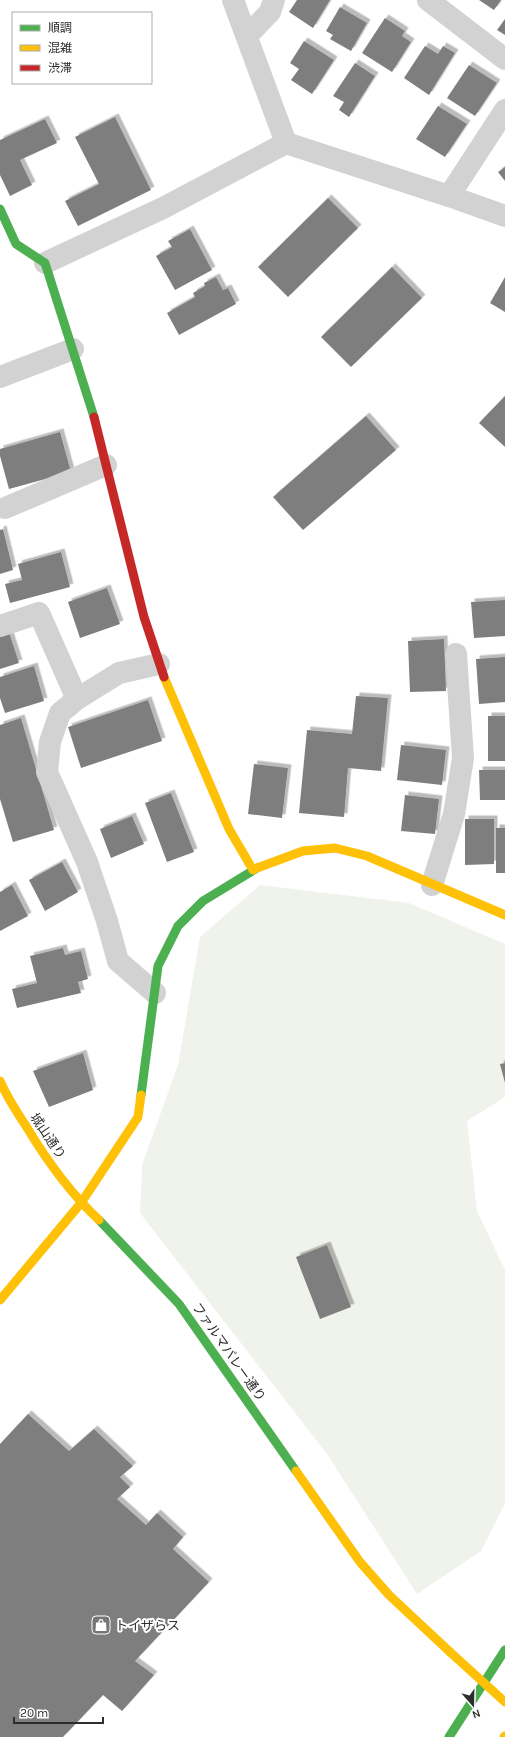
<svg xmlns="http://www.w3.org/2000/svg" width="505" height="1737" font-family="Karla,'Noto Sans JP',sans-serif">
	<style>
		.green { fill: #f0f3eb }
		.building { fill: #7e7e7e; filter: url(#shadow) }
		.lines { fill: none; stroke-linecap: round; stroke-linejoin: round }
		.street { stroke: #d2d2d2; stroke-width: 22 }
		.fast { stroke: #4caf50; stroke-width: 9 }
		.slow { stroke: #ffc107; stroke-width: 9 }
		.jam { stroke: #c62828; stroke-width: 9 }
		.slow-bridge { stroke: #ffc107; stroke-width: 9 }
		.labels { text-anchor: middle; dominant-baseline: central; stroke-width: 4; stroke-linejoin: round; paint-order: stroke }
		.street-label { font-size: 13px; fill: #2d2d2d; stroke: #fff }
		.poi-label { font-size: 13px; fill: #2d2d2d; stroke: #fff; text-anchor: start }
	</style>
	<defs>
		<filter id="shadow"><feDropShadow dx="3.5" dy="-3.5" stdDeviation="0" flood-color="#0004"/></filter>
	</defs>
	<rect width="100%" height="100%" fill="#fff"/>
	<path class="green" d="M260 885 409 903 505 944V1097L467 1121 477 1211 505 1270V1503L481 1551 417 1594 327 1454 140 1213 142 1165 178 1065 200 937Z"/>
	<g class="building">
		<path d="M297 0H330L313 28 289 12Z"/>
		<path d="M479 0H501L494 10Z"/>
		<path d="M340 7 367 23 351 51 330 39 333 35 326 31Z"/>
		<path d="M385 18 405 31 402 36 411 42 392 72 362 53Z"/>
		<path d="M505 19V35L497 30Z"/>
		<path d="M304 41 334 60 312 94 291 80 299 69 290 63Z"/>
		<path d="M425 46 438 54 443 46 455 53 429 95 404 78Z"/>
		<path d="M355 63 375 76 349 117 339 110 344 102 333 96Z"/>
		<path d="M469 65 497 83 475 116 447 98Z"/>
		<path d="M438 106 467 124 445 157 416 139Z"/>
		<path d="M115 117 151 190 78 226 65 201 99 184 75 137Z"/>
		<path d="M45 119 57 143 20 160 32 185 10 196 0 175V140Z"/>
		<path d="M505 167V181L498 172Z"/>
		<path d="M328 198 358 228 288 297 258 267Z"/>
		<path d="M190 229 212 270 175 290 156 256 172 247 168 241Z"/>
		<path d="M392 267 422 298 351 367 321 337Z"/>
		<path d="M216 277 223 290 228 288 236 304 179 335 167 313 195 297 193 293 205 286 204 283Z"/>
		<path d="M505 277V312L490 303Z"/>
		<path d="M505 396V447L479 423Z"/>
		<path d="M366 416 396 450 303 530 273 497Z"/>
		<path d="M60 432 71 472 9 489 0 456V449Z"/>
		<path d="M3 529 13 570 0 574V530Z"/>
		<path d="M61 552 70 587 10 603 5 584 22 580 18 564Z"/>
		<path d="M107 588 120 624 80 638 68 602Z"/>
		<path d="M505 600V636L474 638 471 602Z"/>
		<path d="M8 629 19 663 0 669V632Z"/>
		<path d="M444 639 446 691 410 692 408 641Z"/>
		<path d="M505 657V702L479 704 476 659Z"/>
		<path d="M34 666 44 701 5 713 0 698V677Z"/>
		<path d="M356 696 388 698 381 771 348 768 344 817 299 813 307 730 352 734Z"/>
		<path d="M148 700 162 741 81 768 68 727Z"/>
		<rect x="488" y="716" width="17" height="45"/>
		<path d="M21 718 54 830 13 842 0 799V725Z"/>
		<path d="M401 745 446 750 442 785 397 780Z"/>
		<path d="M254 764 288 768 282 818 248 814Z"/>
		<path d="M479 770H505V800H480Z"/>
		<path d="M171 793 194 852 167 862 145 803Z"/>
		<path d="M405 795 439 799 435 834 401 831Z"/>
		<path d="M132 816 144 844 111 858 100 829Z"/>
		<path d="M465 819H494V864L465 865Z"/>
		<rect x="496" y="828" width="9" height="45"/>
		<path d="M62 862 78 892 45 911 29 880Z"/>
		<path d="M12 885 28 916 0 931V892Z"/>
		<path d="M63 948 65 955 81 951 88 979 78 982 81 993 17 1008 12 989 37 983 30 956Z"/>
		<path d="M83 1053 93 1090 49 1107 33 1071Z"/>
		<path d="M505 1063V1083L500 1064Z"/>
		<path d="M327 1245 351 1307 320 1319 296 1257Z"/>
		<path d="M28 1414 69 1451 94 1429 133 1466 120 1477 130 1487 117 1499 146 1525 157 1513 183 1537 173 1549 209 1582 135 1661 154 1675 122 1711 103 1695 63 1737H0V1444Z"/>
	</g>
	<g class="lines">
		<g class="street">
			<path d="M233 0 286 143"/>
			<path d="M428 0 505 59"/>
			<path d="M247 36 270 12 274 0"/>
			<path d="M449 196 505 110"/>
			<path d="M45 263 163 208 286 143 449 196 505 216"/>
			<path d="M0 377 73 349"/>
			<path d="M5 508 106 465"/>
			<path d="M0 626 39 613 77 699"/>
			<path d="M432 885 454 814 463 758 456 654"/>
			<path d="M155 993 118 961 107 921 87 862 47 772 50 742 60 713 77 699 119 673 159 664"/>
		</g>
		<g class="fast">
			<path d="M0 209 16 244 45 263 94 417"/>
			<path d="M141 1095 158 966 178 926 203 901 257 868"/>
			<path d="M99 1220 179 1304 296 1471"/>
			<path d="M449 1737 505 1650"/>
		</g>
		<g class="slow">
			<path d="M164 677 229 829 253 870"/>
			<path d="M257 868 303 851 335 848 367 856 505 915"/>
			<path d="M0 1081C7 1097 16 1111 26 1126 47 1161 70 1193 99 1220"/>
			<path d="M0 1300 81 1203 138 1117 141 1095"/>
			<path d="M296 1471 360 1562 389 1595 450 1652"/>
			<path d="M504 1737 505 1736"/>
		</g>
		<path class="jam" d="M94 417 144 617 164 677"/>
		<path class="slow-bridge" d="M450 1652 505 1702"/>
	</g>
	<defs>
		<g id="shop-square" transform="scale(1)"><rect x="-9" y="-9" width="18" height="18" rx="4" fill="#767676" stroke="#fff"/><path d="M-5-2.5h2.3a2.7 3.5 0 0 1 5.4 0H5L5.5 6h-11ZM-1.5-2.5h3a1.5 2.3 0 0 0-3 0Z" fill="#fff"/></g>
	</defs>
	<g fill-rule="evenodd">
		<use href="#shop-square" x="101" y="1625"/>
	</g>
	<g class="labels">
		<g class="street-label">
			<text transform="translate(48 1136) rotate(56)">城山通り</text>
			<text transform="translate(229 1352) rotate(55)">ファルマバレー通り</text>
		</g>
		<g class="poi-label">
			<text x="115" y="1625">トイザらス</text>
		</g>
	</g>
	<rect x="12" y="12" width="140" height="72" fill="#ffffff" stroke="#ababab"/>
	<rect x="20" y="25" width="20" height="6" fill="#4caf50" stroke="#ababab"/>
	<text x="48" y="32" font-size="12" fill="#2d2d2d">順調</text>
	<rect x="20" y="45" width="20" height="6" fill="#ffc107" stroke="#ababab"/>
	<text x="48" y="52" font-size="12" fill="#2d2d2d">混雑</text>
	<rect x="20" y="65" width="20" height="6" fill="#c62828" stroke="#ababab"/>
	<text x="48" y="72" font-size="12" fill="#2d2d2d">渋滞</text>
	<g transform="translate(473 1705) rotate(160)" stroke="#ffffff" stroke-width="3" paint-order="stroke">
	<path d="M0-3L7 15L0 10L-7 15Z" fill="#2d2d2d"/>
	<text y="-6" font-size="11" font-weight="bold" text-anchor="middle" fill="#2d2d2d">N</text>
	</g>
	<path d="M14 1717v6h89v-6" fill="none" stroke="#2d2d2d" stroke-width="2"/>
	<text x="20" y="1717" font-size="12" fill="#2d2d2d" stroke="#ffffff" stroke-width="3" paint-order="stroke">20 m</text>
</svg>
